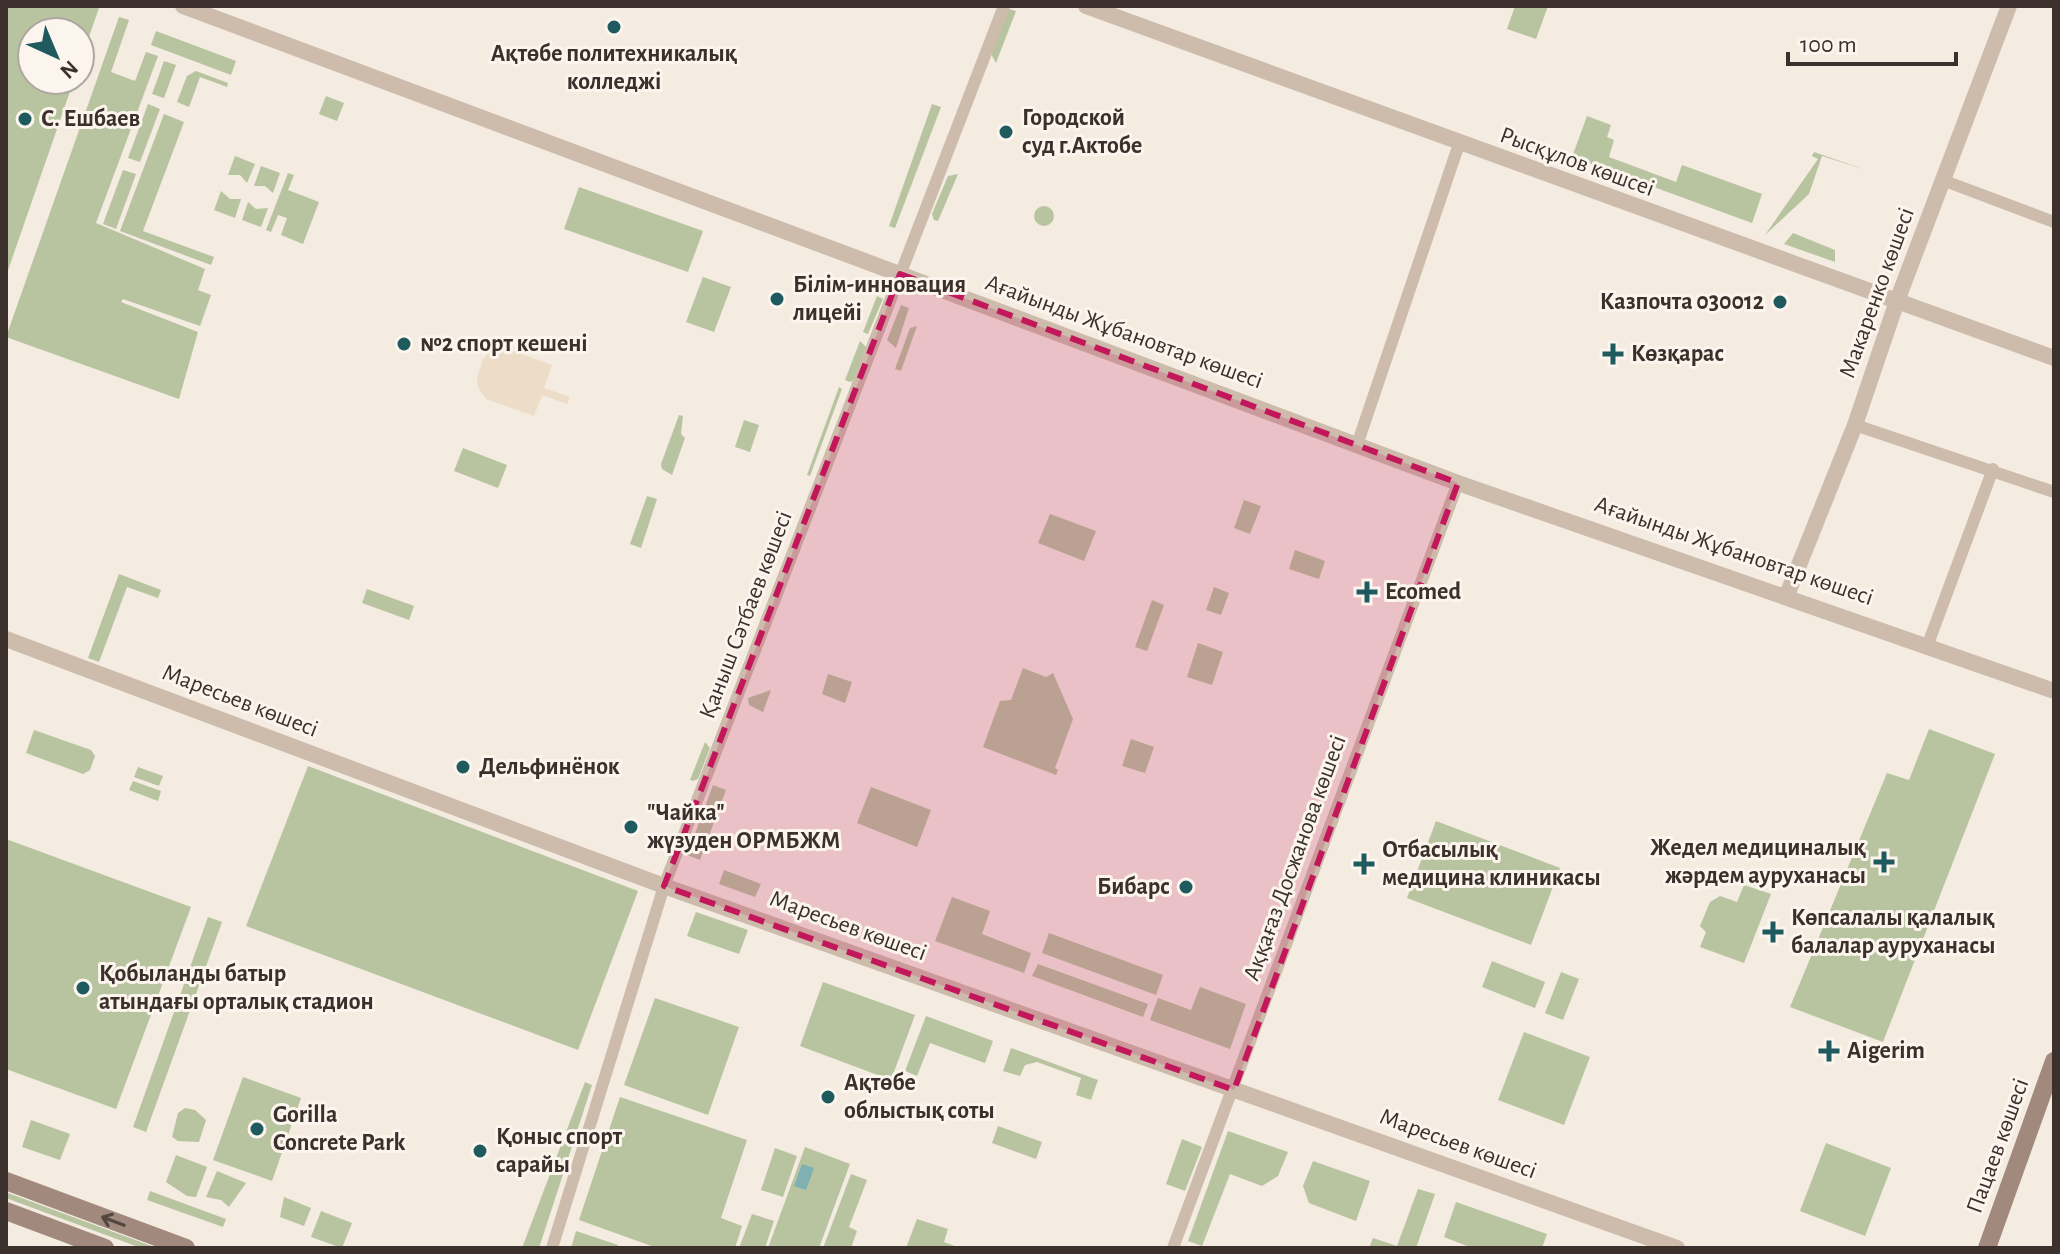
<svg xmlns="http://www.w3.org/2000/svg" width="2060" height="1254" font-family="'Alegreya Sans',sans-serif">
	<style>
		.green { fill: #b8c4a0 }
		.plaza { fill: #ecdcc8 }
		.water { fill: #7fb0b2 }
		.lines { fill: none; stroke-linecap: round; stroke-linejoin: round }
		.minor { stroke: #cdbbac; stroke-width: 12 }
		.tertiary { stroke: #cdbbac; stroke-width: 16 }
		.secondary { stroke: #a18a7d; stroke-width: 18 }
		.oneway { stroke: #544640 }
		.marked { fill: #c2185b; fill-opacity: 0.2; stroke: #c2185b; stroke-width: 6; stroke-dasharray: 16 10; stroke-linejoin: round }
		.poi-dot { fill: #1f5a5e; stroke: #fbf5ee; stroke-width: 3 }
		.labels { text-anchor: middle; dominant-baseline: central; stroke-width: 6; stroke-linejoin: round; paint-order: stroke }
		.poi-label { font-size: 24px; font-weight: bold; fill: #3b302b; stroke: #fbf5ee; text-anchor: start }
		.street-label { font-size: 24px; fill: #3b302b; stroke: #fbf5ee }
	</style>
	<rect width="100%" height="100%" fill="#f4ebe1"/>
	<g class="green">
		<path d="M6 6 99 8 80 62V32H32V80H74L6 276Z"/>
		<path d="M1515 6H1548L1536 39 1507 29Z"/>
		<path d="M1009 9 1016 11 996 63 991 54Z"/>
		<path d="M119 17 129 20 111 72 135 81 146 52 158 56 96 223 205 269 198 290 211 295 200 326 123 299 121 302 198 332 179 399 6 337Z"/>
		<path d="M156 31 236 61 231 75 151 45Z"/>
		<path d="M164 61 176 65 164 98 152 94Z"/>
		<path d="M196 71 228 83 227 87 200 77 189 107 177 102 187 76Z"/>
		<path d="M326 96 344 103 337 121 319 114Z"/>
		<path d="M148 104 160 109 140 162 128 158Z"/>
		<path d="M932 104 941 107 895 228 889 226Z"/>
		<path d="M164 114 184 122 143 231 214 257 211 265 120 231Z"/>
		<path d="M1587 116 1611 125 1607 137 1614 140 1609 157 1676 182 1682 165 1762 194 1752 223 1572 157Z"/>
		<path d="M1814 152 1866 170 1822 156 1809 194 1765 235 1818 159 1812 156Z"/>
		<path d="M235 156 255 164 247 183 240 175H228Z"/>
		<path d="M261 166 280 173 273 193 265 186H254Z"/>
		<path d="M123 170 136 174 116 229 103 224Z"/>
		<path d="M288 173 294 175 288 190 319 202 303 244 281 235 287 218 278 215 271 232 266 230Z"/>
		<path d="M958 174 938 221 934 220 932 214 948 176Z"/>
		<path d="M579 187 703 231 688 272 564 229Z"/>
		<path d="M221 191 230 199H241L235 218 214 210Z"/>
		<path d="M248 202 256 209 268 208 261 227 242 220Z"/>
		<circle cx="1044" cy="216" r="10"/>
		<path d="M1793 233 1835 250V262L1784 244Z"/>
		<path d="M703 277 731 287 714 332 686 322Z"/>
		<path d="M877 296 883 299 868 334 863 332Z"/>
		<path d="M901 305 909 308 896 348 887 340Z"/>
		<path d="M917 326 901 371 895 369 910 328Z"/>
		<path d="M860 341 866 347 854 380 850 382 845 380Z"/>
		<path d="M839 387 842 389 810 476 807 475Z"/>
		<path d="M679 415 683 416 681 434 685 438 672 475 662 469 661 464Z"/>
		<path d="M744 420 759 425 750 452 735 447Z"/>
		<path d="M463 448 507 465 498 488 454 471Z"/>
		<path d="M647 496 657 499 641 548 630 544Z"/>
		<path d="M1244 500 1261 506 1250 534 1234 528Z"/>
		<path d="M1050 514 1096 531 1084 561 1038 543Z"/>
		<path d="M1295 550 1325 561 1319 579 1289 569Z"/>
		<path d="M119 574 161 590 158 598 127 587 99 662 88 658Z"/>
		<path d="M1214 587 1229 593 1221 615 1206 610Z"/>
		<path d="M367 589 414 606 409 620 362 603Z"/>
		<path d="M1152 600 1164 605 1147 651 1135 647Z"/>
		<path d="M1198 643 1223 652 1212 685 1187 677Z"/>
		<path d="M1023 668 1046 677 1053 673 1073 719 1055 768 1058 770 1056 775 983 747 1000 701 1011 700Z"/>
		<path d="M828 674 852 682 845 703 822 694Z"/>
		<path d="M771 690 763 712 749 705 748 698Z"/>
		<path d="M1929 729 1995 754 1883 1042 1790 1007 1887 773 1909 780Z"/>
		<path d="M34 730 91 750 95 756 90 770 83 774 26 753Z"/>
		<path d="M1131 739 1154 747 1145 773 1122 766Z"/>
		<path d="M705 742 710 748 698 779 693 781 690 780Z"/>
		<path d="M308 766 638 891 578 1050 246 926Z"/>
		<path d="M138 767 163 776 159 786 134 777Z"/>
		<path d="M133 781 161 791 158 801 129 790Z"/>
		<path d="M713 785 726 790 700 860 687 855Z"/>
		<path d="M871 787 931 810 917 847 857 823Z"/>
		<path d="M1436 821 1560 868 1531 945 1407 898Z"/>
		<path d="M6 839 191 907 116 1109 6 1069Z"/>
		<path d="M724 870 761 884 755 897 719 884Z"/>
		<path d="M1744 885 1771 894 1744 963 1700 947 1706 932 1700 926 1710 902 1720 896 1737 902Z"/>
		<path d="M952 897 990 911 982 934 1031 953 1024 973 935 941Z"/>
		<path d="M696 912 748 930 739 954 687 936Z"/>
		<path d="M208 917 222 922 146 1132 133 1127Z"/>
		<path d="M1049 933 1163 975 1156 995 1042 953Z"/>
		<path d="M1492 961 1545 982 1535 1008 1482 987Z"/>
		<path d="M1038 964 1148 1004 1143 1017 1032 976Z"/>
		<path d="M1561 972 1579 979 1563 1020 1545 1013Z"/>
		<path d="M823 982 915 1015 891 1080 800 1046Z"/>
		<path d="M1200 987 1246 1004 1230 1049 1150 1020 1158 998 1191 1010Z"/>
		<path d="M655 998 739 1027 708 1115 624 1085Z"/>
		<path d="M926 1016 993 1041 985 1063 930 1043 917 1076 905 1071Z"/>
		<path d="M1524 1032 1590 1057 1564 1125 1498 1100Z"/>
		<path d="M1011 1048 1098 1080 1091 1100 1076 1095 1081 1078 1037 1062 1025 1065 1020 1076 1003 1071Z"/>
		<path d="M243 1077 301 1098 272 1181 213 1160Z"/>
		<path d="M585 1082 592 1085 539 1248H522Z"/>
		<path d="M620 1097 747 1140 721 1218 742 1226 735 1248H657L579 1220Z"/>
		<path d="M185 1108 195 1110 206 1120 199 1142 178 1141 172 1137 178 1113Z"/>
		<path d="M31 1120 70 1134 60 1160 22 1147Z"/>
		<path d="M998 1126 1042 1142 1036 1159 992 1143Z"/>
		<path d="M1228 1131 1288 1152 1278 1176 1262 1186 1230 1174 1202 1246 1188 1241Z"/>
		<path d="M1182 1139 1202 1147 1185 1191 1166 1184Z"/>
		<path d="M1826 1143 1891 1168 1865 1236 1800 1211Z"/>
		<path d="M805 1147 850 1164 819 1248H768Z"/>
		<path d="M775 1148 797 1156 783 1197 761 1190Z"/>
		<path d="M176 1155 207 1167 196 1197 187 1196 166 1182Z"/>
		<path d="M1313 1161 1370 1181 1356 1221 1309 1203 1303 1186Z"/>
		<path d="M217 1171 246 1183 229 1207 221 1200 206 1197Z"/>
		<path d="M851 1174 867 1180 849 1227 857 1231 851 1248H823Z"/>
		<path d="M1418 1189 1435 1194 1416 1248H1369L1373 1238 1397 1246Z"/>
		<path d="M150 1191 226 1219 223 1227 147 1200Z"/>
		<path d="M8 1193 157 1248H141L6 1198Z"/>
		<path d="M284 1197 311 1208 304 1226 280 1217Z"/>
		<path d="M1456 1202 1547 1234 1542 1248H1472L1444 1237Z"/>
		<path d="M321 1211 352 1223 342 1248 311 1237Z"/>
		<path d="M752 1214 774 1221 765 1248H739Z"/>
		<path d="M917 1219 948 1229 944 1242 960 1248H906Z"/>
		<path d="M576 1231 618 1245 617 1248H571Z"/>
	</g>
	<path class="plaza" d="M505 348 552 365 544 388 570 397 567 404 542 395 534 416 486 399 478 387 477 377 483 360 489 352Z"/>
	<path class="water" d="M802 1164 814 1168 806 1190 794 1186Z"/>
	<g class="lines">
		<g class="minor">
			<path d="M1945 181 2054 222"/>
			<path d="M1855 425 2054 492"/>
			<path d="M1357 445 1459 144"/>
			<path d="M1928 644 1993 469"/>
			<path d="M552 1248 664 886 1004 6"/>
			<path d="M1173 1248 1458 483"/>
		</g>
		<g class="tertiary">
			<path d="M183 6 1458 483 2054 691"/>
			<path d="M1086 6 2054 358"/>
			<path d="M1787 595 1855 425 1897 301 2009 6"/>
			<path d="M6 639 664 886 1677 1248"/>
		</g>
		<g class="secondary">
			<path d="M6 1181 186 1248"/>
			<path d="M6 1211 105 1248"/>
			<path d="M1987 1248 2054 1061"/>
		</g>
	</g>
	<defs><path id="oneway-shaft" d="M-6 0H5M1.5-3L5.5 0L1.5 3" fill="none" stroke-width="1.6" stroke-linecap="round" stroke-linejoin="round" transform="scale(2)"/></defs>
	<use class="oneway" href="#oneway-shaft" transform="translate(113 1221) rotate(-159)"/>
	<path class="marked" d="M900 274 1458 483 1234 1090 664 886Z"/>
	<g class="poi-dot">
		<circle cx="614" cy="27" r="8"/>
		<circle cx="25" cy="119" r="8"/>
		<circle cx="1006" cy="132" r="8"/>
		<circle cx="777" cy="299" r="8"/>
		<circle cx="1780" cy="302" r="8"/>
		<circle cx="404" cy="344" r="8"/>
		<path d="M1609 342h8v8h8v8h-8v8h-8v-8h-8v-8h8z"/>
		<path d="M1363 580h8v8h8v8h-8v8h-8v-8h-8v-8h8z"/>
		<circle cx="463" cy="767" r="8"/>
		<circle cx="631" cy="827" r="8"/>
		<path d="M1880 850h8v8h8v8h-8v8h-8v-8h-8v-8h8z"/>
		<path d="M1360 852h8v8h8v8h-8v8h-8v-8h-8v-8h8z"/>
		<circle cx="1186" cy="887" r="8"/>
		<path d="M1769 920h8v8h8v8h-8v8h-8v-8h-8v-8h8z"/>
		<circle cx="83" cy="988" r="8"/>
		<path d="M1825 1039h8v8h8v8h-8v8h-8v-8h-8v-8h8z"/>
		<circle cx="828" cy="1097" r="8"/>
		<circle cx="257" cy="1129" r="8"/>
		<circle cx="480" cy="1151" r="8"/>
	</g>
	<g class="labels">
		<g class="poi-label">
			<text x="614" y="54" text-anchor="middle">Ақтөбе политехникалық<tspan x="614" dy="28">колледжі</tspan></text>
			<text x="1022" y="118">Городской<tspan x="1022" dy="28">суд г.Актобе</tspan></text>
			<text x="41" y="119">С. Ешбаев</text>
			<text x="793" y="285">Білім-инновация<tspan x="793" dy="28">лицейі</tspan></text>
			<text x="1764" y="302" text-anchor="end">Казпочта 030012</text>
			<text x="420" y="344">№2 спорт кешені</text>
			<text x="1631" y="354">Көзқарас</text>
			<text x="1385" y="592">Ecomed</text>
			<text x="479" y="767">Дельфинёнок</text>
			<text x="647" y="813">"Чайка"<tspan x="647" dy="28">жүзуден ОРМБЖМ</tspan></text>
			<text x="1866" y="848" text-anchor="end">Жедел медициналық<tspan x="1866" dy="28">жәрдем ауруханасы</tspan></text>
			<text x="1382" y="850">Отбасылық<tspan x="1382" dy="28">медицина клиникасы</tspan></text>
			<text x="1170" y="887" text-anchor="end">Бибарс</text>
			<text x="1791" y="918">Көпсалалы қалалық<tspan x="1791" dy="28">балалар ауруханасы</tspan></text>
			<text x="99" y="974">Қобыланды батыр<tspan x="99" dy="28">атындағы орталық стадион</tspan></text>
			<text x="1847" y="1051">Aigerim</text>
			<text x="844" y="1083">Ақтөбе<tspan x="844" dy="28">облыстық соты</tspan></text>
			<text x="273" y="1115">Gorilla<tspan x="273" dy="28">Concrete Park</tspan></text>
			<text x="496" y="1137">Қоныс спорт<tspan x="496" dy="28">сарайы</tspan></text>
		</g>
		<g class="street-label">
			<text transform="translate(1577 162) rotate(20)">Рысқұлов көшсеі</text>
			<text transform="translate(1877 293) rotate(-70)">Макаренко көшесі</text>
			<text transform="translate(1124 332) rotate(20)">Ағайынды Жұбановтар көшесі</text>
			<text transform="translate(1734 551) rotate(19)">Ағайынды Жұбановтар көшесі</text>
			<text transform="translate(746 615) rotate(-69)">Қаныш Сәтбаев көшесі</text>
			<text transform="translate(240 701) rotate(21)">Маресьев көшесі</text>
			<text transform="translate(1295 858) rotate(-70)">Аққағаз Досжанова көшесі</text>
			<text transform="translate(848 926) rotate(20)">Маресьев көшесі</text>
			<text transform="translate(1458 1144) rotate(20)">Маресьев көшесі</text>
			<text transform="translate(1998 1146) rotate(-70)">Пацаев көшесі</text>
		</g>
	</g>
	<rect width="2060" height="1254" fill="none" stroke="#3b302b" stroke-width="16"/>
	<g transform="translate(56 56) rotate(136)"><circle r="38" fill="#fbf5ee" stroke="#aea6a0" stroke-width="2"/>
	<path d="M0-6L14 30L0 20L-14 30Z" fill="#1f5a5e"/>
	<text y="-12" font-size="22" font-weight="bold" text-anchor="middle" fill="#3b302b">N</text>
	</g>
	<path d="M1788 52v12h168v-12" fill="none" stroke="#3b302b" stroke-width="4"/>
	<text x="1800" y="52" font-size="24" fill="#3b302b" stroke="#fbf5ee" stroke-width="6" paint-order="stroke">100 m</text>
</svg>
